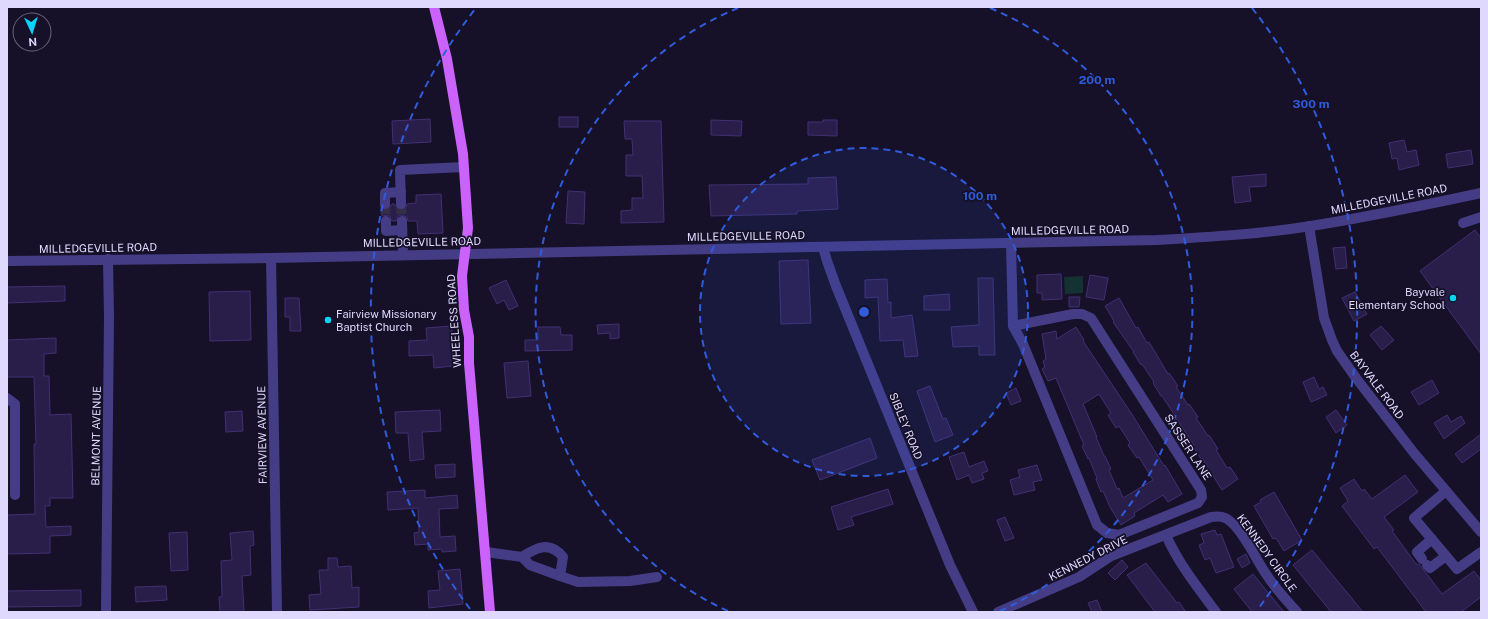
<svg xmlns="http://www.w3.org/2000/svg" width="1488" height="619" font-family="'Public Sans',sans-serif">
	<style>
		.green { fill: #143232 }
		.building { fill: #291d49; stroke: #413074; fill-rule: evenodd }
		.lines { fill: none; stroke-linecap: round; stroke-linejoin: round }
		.minor-tunnel { stroke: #342f48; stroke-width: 10; stroke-dasharray: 10 5; stroke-linecap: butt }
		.minor { stroke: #443d86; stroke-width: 10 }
		.major { stroke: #cc62fc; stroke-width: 10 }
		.ring { fill: none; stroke: #305cdc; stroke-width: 2; stroke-dasharray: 7 5 }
		.poi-dot { fill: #09d3fa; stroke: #161128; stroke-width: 1.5 }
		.labels { text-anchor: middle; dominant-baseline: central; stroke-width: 3.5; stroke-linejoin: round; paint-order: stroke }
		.street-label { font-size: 11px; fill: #dfd9fe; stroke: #161128 }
		.poi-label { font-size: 11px; fill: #dfd9fe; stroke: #161128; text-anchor: end }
		.centre { fill: #305cdc; stroke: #161128; stroke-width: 2 }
		.ring-label { font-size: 12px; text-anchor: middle; font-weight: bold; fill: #305cdc; stroke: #161128; stroke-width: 3.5; stroke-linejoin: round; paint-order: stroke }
	</style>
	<rect width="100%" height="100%" fill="#161128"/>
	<path class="green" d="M1083 276V293L1065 294 1064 277Z"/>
	<g class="building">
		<rect x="559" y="117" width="19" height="10"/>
		<path d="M430 119 431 142 393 144 392 121Z"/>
		<path d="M711 120 742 121 741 136 711 135Z"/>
		<path d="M823 120H837V136L808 135V122H823Z"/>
		<path d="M624 121H661L664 222 621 223V211L632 210V198H643L642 176H626V155H633L632 139H625Z"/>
		<path d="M1404 140 1407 152 1416 150 1419 165 1399 170 1397 158 1392 159 1389 143Z"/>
		<path d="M1471 150 1473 164 1448 168 1446 154Z"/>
		<path d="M1266 174V186L1249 187 1251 201 1235 203 1232 177Z"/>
		<path d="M836 177 838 209 797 211V214L711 216 709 185 808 184V178Z"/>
		<path d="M568 191 585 192 584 224 566 223Z"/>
		<path d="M441 194 443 233 418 234 417 221H408L407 217 402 215 398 216 396 221H392L389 215 382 216V210L389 209 392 204H394L398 209 402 210 406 207 407 204 416 203V195Z"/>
		<path d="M1475 230 1481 238V354L1420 271Z"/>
		<path d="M1345 247 1347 268 1336 269 1333 248Z"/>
		<path d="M808 260 811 323 781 324 779 261Z"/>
		<path d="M1061 274 1062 299 1042 300V293H1037V275Z"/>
		<path d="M1090 275 1108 278 1104 300 1086 297Z"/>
		<path d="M978 278H993L995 355H979V346L953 347 951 327 979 325Z"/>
		<path d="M887 279 888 303 891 302V318L912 315 918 356 905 357 903 340 880 341 878 297 865 298V280Z"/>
		<path d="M506 280 518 306 509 310 504 300 497 304 489 288Z"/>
		<path d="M65 286V301L7 303V287Z"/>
		<path d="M250 291 251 340 210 341 209 292Z"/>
		<path d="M1355 292 1367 314 1354 321 1342 298Z"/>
		<path d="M949 294 950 310H924V296Z"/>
		<path d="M1069 297H1080L1079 307H1069Z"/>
		<path d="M285 298H299L301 331H290V317H285Z"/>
		<path d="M1119 298 1136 328 1138 327 1147 343 1149 342 1168 374 1169 373 1178 386 1176 387 1188 405 1189 404 1198 417 1196 418 1208 436 1209 435 1218 449 1216 450 1227 468 1230 467 1238 479 1222 490 1202 458 1201 459 1193 446 1194 445 1173 414H1174L1162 396H1161L1153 383 1154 382 1142 364 1141 365 1133 352H1134L1113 322 1114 321 1105 306Z"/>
		<path d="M619 324V338L610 339V333L598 334 597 325Z"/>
		<path d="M452 326 453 366 434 368 433 355 409 356V341L427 340 426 328Z"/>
		<path d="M1381 326 1394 340 1382 350 1370 335Z"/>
		<path d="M538 327H560L561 335H572V350L525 351V340H538Z"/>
		<path d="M1076 327 1084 340 1083 341 1133 416 1164 466 1165 465 1182 494 1168 502 1163 495 1134 513 1135 516 1121 525 1110 507 1103 491 1101 492 1096 479 1097 478 1089 458 1088 459 1082 446 1084 445 1056 378 1048 381 1042 369 1045 367 1043 361 1046 359 1042 334 1056 331 1057 339ZM1099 394 1111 413 1108 415 1116 428 1119 426 1130 443 1128 445 1137 458 1139 457 1153 480 1123 498 1119 488 1117 489 1109 470 1111 469 1105 456H1104L1096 437H1097L1083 404Z"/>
		<path d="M56 338V353L44 354V376H49L50 415 71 414 73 498H50V506H45L46 527 71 526V535L50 536V553L7 554V515L35 514 34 444H36L34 377H7V340Z"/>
		<path d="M528 361 531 396 507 398 504 363Z"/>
		<path d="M1314 377 1319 389 1323 387 1327 395 1311 402 1303 382Z"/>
		<path d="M1432 380 1439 393 1419 405 1411 392Z"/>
		<path d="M930 386 943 419 946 418 953 435 935 442 917 391Z"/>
		<path d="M1016 388 1021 401 1011 405 1006 393Z"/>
		<path d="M440 410 441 431 422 432 424 459 410 461 408 433H396L395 412Z"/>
		<path d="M1336 410 1347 425 1336 433 1326 417Z"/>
		<path d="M242 411 243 431 226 432 225 412Z"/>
		<path d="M1447 415 1451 422 1461 416 1465 423 1444 439 1434 423Z"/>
		<path d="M1481 434V449L1462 463 1455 454Z"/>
		<path d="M870 438 877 458 820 480 812 460Z"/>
		<path d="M964 452 969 467 984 461 988 471 982 473 984 479 972 483 969 475 957 480 949 457Z"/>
		<path d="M455 464V477L436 478 435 465Z"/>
		<path d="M1037 465 1042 480 1033 482 1035 490 1014 495 1010 480 1020 477 1018 470Z"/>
		<path d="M1405 475 1418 492 1384 517 1394 530 1392 531 1416 564 1420 565 1442 594 1474 571 1481 580V597L1461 612H1426L1377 547 1374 549 1342 506 1348 501 1340 488 1354 479 1362 491 1364 489 1372 499Z"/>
		<path d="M888 489 893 504 851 517 854 525 838 530 831 507Z"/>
		<path d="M425 490V498L457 495 458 508 439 509 440 537 455 536 456 551 442 552V549L428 550V544L415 545 414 533 419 532 418 508 388 510 387 492Z"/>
		<path d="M1274 492 1302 540 1284 551 1276 538 1273 539 1254 506 1261 502 1260 500Z"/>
		<path d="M1005 517 1014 538 1005 541 997 520Z"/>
		<path d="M1215 530 1217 535 1221 534 1234 567 1216 573 1210 558 1205 560 1199 545 1204 543 1201 534Z"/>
		<path d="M253 531 254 545 250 546 251 575 242 576 244 612H220L219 597H222L221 561 232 560 230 533Z"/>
		<path d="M187 532 188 570 171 571 169 533Z"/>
		<path d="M1312 550 1363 612H1331L1293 565Z"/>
		<path d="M1246 554 1250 563 1242 568 1237 559Z"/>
		<path d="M328 558H337L338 567 351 566 352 588 359 587V607L310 610 309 595 321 594 319 570H328Z"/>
		<path d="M1122 560 1128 567 1115 580 1108 573Z"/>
		<path d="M1146 563 1177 603 1179 602 1186 612H1155L1127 575Z"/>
		<path d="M460 569 463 604 429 608 428 591 440 590 438 571Z"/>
		<path d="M1253 574 1284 612H1252L1234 589Z"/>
		<path d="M166 586 167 600 136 602 135 587Z"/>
		<path d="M81 590V606L7 607V591Z"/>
		<path d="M1097 600 1102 612H1092L1088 603Z"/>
	</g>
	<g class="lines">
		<g class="minor-tunnel">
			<path d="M385 204 386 221"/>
			<path d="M401 204 402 221"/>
		</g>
		<g class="minor">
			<path d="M385 204V193L401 192"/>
			<path d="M401 204 400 170 464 167"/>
			<path d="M386 221V231L402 230"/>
			<path d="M402 221 403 254"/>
			<path d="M1463 223 1481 217"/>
			<path d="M1309 226 1324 318 1332 340 1337 351 1356 378 1414 453 1481 532"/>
			<path d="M1011 244 1013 326 1023 344 1097 525 1107 533 1119 535 1198 503 1202 497 1201 490 1091 318 1082 314H1073L1013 326"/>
			<path d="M823 247 827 261 836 286 950 565 973 612"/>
			<path d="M271 258 277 612"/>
			<path d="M7 261 271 258 1157 240C1209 237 1261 234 1311 226 1368 217 1425 205 1481 193"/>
			<path d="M7 398 15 404V495"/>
			<path d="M1446 491 1414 518 1457 569 1481 552"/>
			<path d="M1166 535C1178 563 1198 588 1216 612"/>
			<path d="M486 552 522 557 530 565 560 576 563 557C550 541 537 547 522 557"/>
			<path d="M1422 559 1417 552 1432 539"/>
			<path d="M1427 565 1430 568 1446 556"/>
			<path d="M560 576 578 582 630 581 657 577"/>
			<path d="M106 612 109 317 108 259"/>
			<path d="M998 612 1079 577 1111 556 1211 517C1219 516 1225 516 1231 522 1244 533 1256 559 1266 574 1275 588 1286 600 1297 612"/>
		</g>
		<path class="major" d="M434 7 447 59 463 154 468 228 462 276 464 310 469 337V363L490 612"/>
	</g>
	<circle cx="864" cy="312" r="164" fill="#305cdc" fill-opacity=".12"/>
	<g class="ring">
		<circle cx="864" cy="312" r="164"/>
		<path d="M728 611A329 329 0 0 1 738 8M990 8A329 329 0 0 1 1000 611"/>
		<path d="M470 609A493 493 0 0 1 476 8M1252 8A493 493 0 0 1 1258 609"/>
	</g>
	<g class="poi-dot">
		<circle cx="1453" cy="298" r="4"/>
		<circle cx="328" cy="320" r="4"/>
	</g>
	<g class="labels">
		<g class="street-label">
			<text transform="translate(1389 199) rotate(-11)">MILLEDGEVILLE ROAD</text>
			<text transform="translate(1070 230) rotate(-1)">MILLEDGEVILLE ROAD</text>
			<text transform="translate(746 236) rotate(-1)">MILLEDGEVILLE ROAD</text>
			<text transform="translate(422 242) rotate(-1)">MILLEDGEVILLE ROAD</text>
			<text transform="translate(98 248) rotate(-1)">MILLEDGEVILLE ROAD</text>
			<text transform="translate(454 321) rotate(-94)">WHEELESS ROAD</text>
			<text transform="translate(1377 385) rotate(53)">BAYVALE ROAD</text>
			<text transform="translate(906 426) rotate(68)">SIBLEY ROAD</text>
			<text transform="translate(262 435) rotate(-91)">FAIRVIEW AVENUE</text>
			<text transform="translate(96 436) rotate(-89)">BELMONT AVENUE</text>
			<text transform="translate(1188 447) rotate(57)">SASSER LANE</text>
			<text transform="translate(1267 553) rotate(54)">KENNEDY CIRCLE</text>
			<text transform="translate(1088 558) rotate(-27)">KENNEDY DRIVE</text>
		</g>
		<g class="poi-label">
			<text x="1445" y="292">Bayvale<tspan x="1445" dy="13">Elementary School</tspan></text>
			<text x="336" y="314" text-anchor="start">Fairview Missionary<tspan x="336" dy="13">Baptist Church</tspan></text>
		</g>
	</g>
	<circle cx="864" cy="312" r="6" class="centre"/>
	<g class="ring-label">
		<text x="1097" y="84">200 m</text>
		<text x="1311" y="108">300 m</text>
		<text x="980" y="200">100 m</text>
	</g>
	<rect width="1488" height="619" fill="none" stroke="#dfd9fe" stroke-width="16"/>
	<g transform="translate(32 32) rotate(176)"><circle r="19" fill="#161128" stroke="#66617e"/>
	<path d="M0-3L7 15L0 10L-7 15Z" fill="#09d3fa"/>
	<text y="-6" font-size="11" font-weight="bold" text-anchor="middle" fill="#dfd9fe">N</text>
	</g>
</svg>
